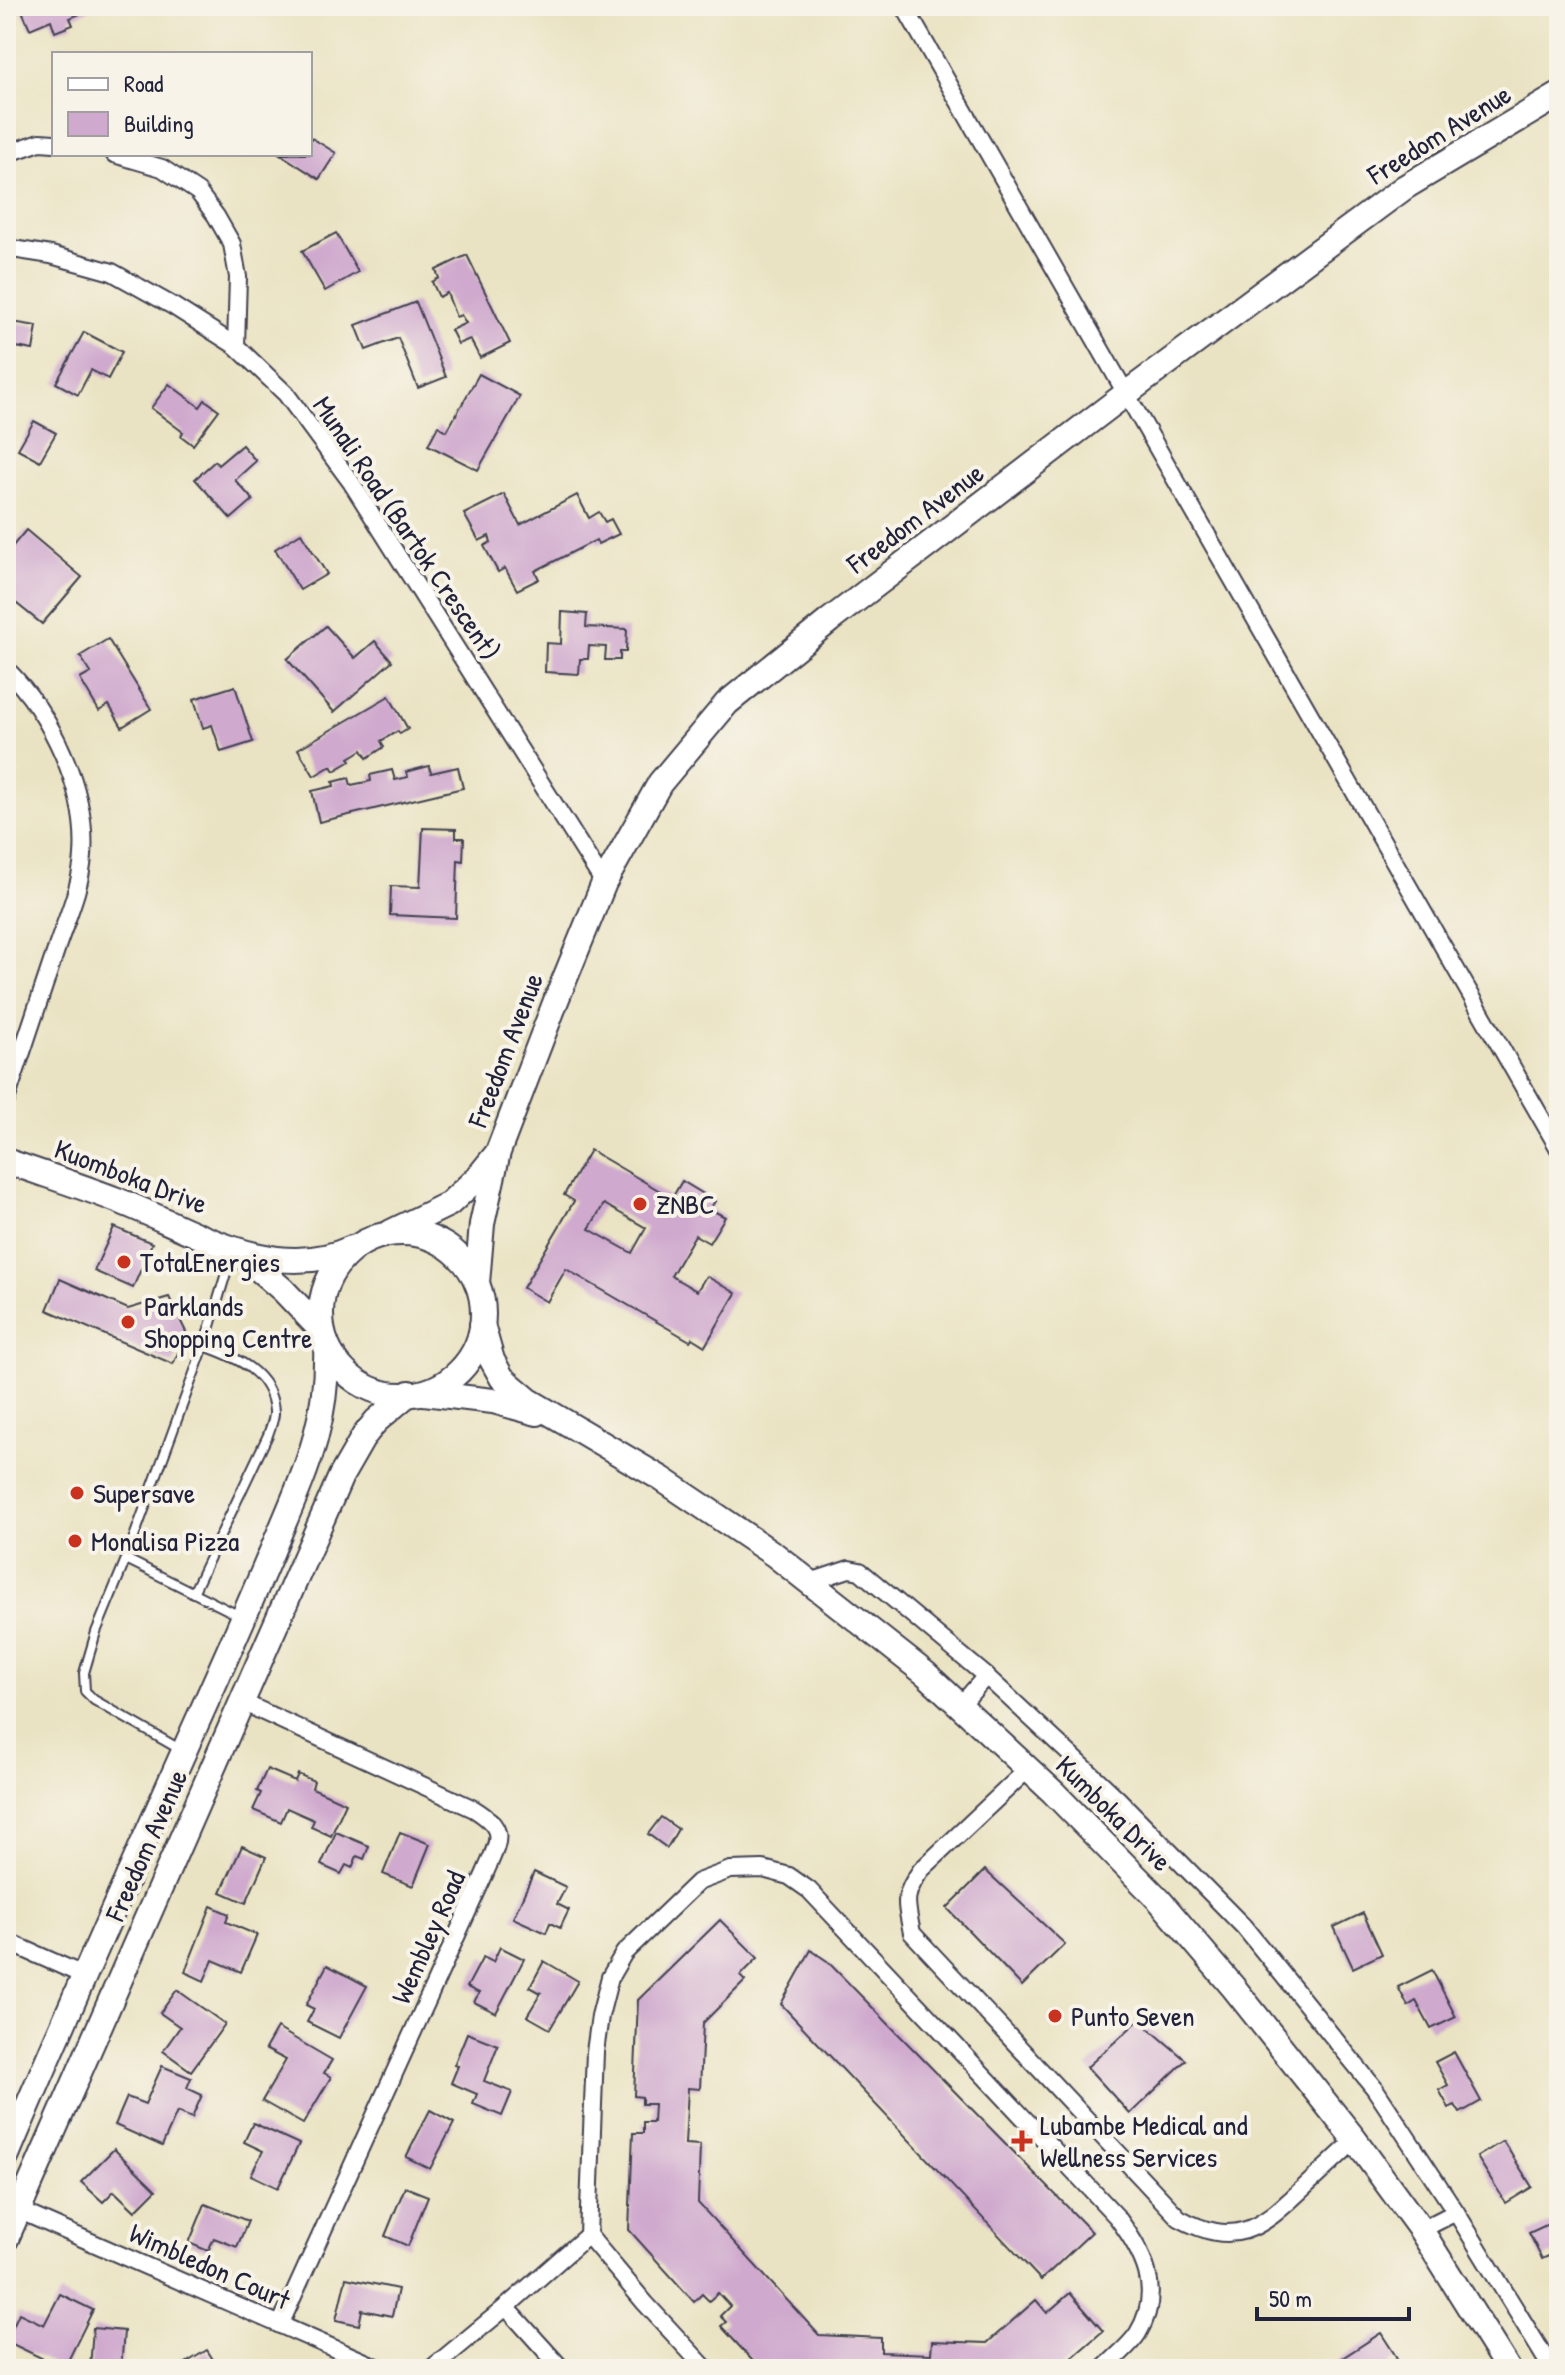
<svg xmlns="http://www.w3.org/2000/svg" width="1565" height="2375" font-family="'Patrick Hand',sans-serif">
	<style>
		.building { fill: #cfa9ce; fill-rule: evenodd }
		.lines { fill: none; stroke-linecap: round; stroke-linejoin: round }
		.service-casing { stroke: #403f4f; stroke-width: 12 }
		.minor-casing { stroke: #403f4f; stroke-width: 20 }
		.secondary-casing { stroke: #403f4f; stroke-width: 28 }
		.service { stroke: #fff; stroke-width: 8 }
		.minor { stroke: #fff; stroke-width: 16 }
		.secondary { stroke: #fff; stroke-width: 24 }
		.poi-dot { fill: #c8321e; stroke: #f7f3e8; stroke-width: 3 }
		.labels { text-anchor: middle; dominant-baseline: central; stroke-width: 8; stroke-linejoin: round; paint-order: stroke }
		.street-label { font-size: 28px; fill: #22223b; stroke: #f7f3e8 }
		.poi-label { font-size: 28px; fill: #22223b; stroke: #f7f3e8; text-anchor: start }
	</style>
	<rect width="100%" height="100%" fill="#f7f3e8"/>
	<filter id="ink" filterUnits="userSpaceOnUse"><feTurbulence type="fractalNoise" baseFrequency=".0125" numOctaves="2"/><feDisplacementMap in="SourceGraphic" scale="16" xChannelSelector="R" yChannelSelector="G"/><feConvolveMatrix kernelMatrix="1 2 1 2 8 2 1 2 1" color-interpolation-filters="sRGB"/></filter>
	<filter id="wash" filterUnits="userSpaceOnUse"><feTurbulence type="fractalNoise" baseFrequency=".006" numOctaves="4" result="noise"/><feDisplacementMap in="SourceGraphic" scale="32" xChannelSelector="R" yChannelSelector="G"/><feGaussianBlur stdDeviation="1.8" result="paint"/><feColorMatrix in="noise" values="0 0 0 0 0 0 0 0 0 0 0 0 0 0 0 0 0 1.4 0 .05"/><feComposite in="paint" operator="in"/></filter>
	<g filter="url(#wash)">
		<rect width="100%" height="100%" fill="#eae3c3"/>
		<g id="blocks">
			<g class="building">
				<path d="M20 6H99L70 18 73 25 55 32 51 20 30 29Z"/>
				<path d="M310 137 336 153 319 179 280 154H310Z"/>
				<path d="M336 233 358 272 325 291 302 251Z"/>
				<path d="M467 255 510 343 480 358 470 339 458 344 451 330 466 323 461 315 456 317 447 293 439 297 432 282 439 278 436 270Z"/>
				<path d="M416 302 446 377 418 388 398 338 366 350 356 325Z"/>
				<path d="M6 321 37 326 33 350 16 347 13 359 6 357Z"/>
				<path d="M84 332 122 352 108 379 91 370 78 395 56 383Z"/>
				<path d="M479 374 520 396 478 470 428 445 438 426 447 431Z"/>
				<path d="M169 384 200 407 205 400 219 410 193 445 181 436 183 432 151 408Z"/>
				<path d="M34 421 56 433 40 461 18 449Z"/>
				<path d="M242 445 256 461 235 480 253 500 231 519 195 479 215 461 218 465Z"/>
				<path d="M504 494 520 525 577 495 589 518 599 512 605 522 611 519 619 534 598 544 596 540 535 571 539 579 517 590 505 568 498 572 484 546 491 542 489 536 479 541 464 514Z"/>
				<path d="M26 530 82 577 42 624 6 595V554Z"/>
				<path d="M301 533 327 574 300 590 275 549Z"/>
				<path d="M562 612 587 614 586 627 627 629 626 652H620V660H605L606 647 589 646 588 659H580L579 674 545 672 546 643 561 644Z"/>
				<path d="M326 626 355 658 375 641 392 661 334 712 287 659Z"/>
				<path d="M108 639 151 709 122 727 109 705 99 711 80 679 91 673 80 656Z"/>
				<path d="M235 686 253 742 221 752 212 725 203 728 194 699Z"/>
				<path d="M389 696 408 729 400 734 398 731 381 741 384 747 367 758 362 750 349 758 351 761 334 771 331 766 314 776 298 749Z"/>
				<path d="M429 766 431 773 458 767 463 788 319 822 312 791 334 786 333 782 349 778 351 785 371 781 370 775 392 770 395 780 408 777 406 772Z"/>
				<path d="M423 828 456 829V838H464L463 861 458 860 456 918 390 915 391 886 420 887Z"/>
				<path d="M590 1150 672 1198 682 1181 715 1201 710 1209 725 1217 709 1243 695 1235 671 1276 697 1291 706 1276 736 1293 705 1346 692 1338 690 1341 566 1269 547 1302 523 1288 574 1201 564 1195ZM604 1204 646 1228 632 1253 589 1229Z"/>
				<path d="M114 1227 152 1243 133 1288 94 1271Z"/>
				<path d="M60 1279 128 1309 169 1297 187 1334 173 1364 47 1310Z"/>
				<path d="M267 1769 295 1781 298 1774 314 1781 312 1788 346 1803 331 1836 311 1827 314 1820 287 1808 281 1822 253 1810 261 1793 257 1791Z"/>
				<path d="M661 1817 678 1829 667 1848 648 1834Z"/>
				<path d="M336 1832 369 1846 364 1859 357 1856 352 1868 346 1865 341 1874 321 1865Z"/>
				<path d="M400 1832 430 1844 413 1886 383 1874Z"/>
				<path d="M242 1846 266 1857 246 1903 221 1892Z"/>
				<path d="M985 1870 1065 1944 1022 1986 947 1908Z"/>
				<path d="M534 1872 566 1887 557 1904 569 1910 560 1928 550 1923 546 1933 513 1918Z"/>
				<path d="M211 1906 229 1914 226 1922 257 1935 241 1972 213 1960 204 1981 185 1972Z"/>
				<path d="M1363 1913 1382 1954 1353 1968 1334 1927Z"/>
				<path d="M720 1920 758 1958 740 1976 745 1981 703 2023 700 2089 688 2088 685 2144 700 2145 698 2203 819 2335 881 2338V2352L931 2354 932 2341 987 2343 1036 2300 1047 2313 1070 2293 1103 2331 1059 2369H760L721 2326 726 2322 720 2316 730 2306 718 2293 709 2301 702 2294 694 2302 629 2230 633 2133H643V2122H653L654 2104H642V2097L634 2096 638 2000Z"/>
				<path d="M500 1947 524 1959 496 2013 474 2002 479 1993 467 1987 483 1957 493 1962Z"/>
				<path d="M811 1950 827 1961 1092 2232 1041 2280 781 2004Z"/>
				<path d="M544 1961 578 1981 550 2029 527 2016 541 1993 530 1987Z"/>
				<path d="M327 1965 367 1986 339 2038 307 2022 314 2009 306 2005Z"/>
				<path d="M1432 1970 1456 2017 1431 2029 1416 2001 1408 2006 1398 1987Z"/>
				<path d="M177 1990 225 2024 191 2071 163 2051 180 2027 160 2013Z"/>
				<path d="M1139 2020 1186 2060 1130 2114 1087 2067Z"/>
				<path d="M277 2028 332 2060 324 2073 331 2077 303 2124 262 2101 286 2060 265 2049Z"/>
				<path d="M467 2033 498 2045 484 2081 512 2092 502 2116 473 2104 477 2094 451 2083 458 2066 454 2065Z"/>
				<path d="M1454 2052 1481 2101 1460 2113 1455 2105 1449 2108 1439 2090 1448 2085 1435 2062Z"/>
				<path d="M162 2066 191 2078 187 2088 202 2095 192 2118 177 2112 162 2146 115 2125 127 2097 145 2104Z"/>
				<path d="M430 2110 454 2123 430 2169 406 2157Z"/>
				<path d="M253 2123 299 2144 278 2188 251 2175 263 2151 244 2142Z"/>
				<path d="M1503 2141 1532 2187 1506 2203 1477 2157Z"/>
				<path d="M114 2149 156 2190 135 2211 114 2191 103 2202 81 2182Z"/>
				<path d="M405 2187 428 2196 408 2246 385 2236Z"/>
				<path d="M205 2204 248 2221 237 2247 214 2238 208 2251 189 2243Z"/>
				<path d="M1559 2219V2266L1553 2254 1542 2259 1529 2233Z"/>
				<path d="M346 2278 398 2289 392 2316 362 2310 359 2325 336 2320Z"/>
				<path d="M60 2294 93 2310 64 2369 6 2341 19 2313 44 2325Z"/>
				<path d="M93 2328 124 2331 121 2369H90Z"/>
				<path d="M1381 2333 1397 2358 1389 2363 1393 2369H1332L1330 2366Z"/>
				<path d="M207 2350 219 2369H176Z"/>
			</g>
		</g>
	</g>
	<g filter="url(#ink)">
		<use href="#blocks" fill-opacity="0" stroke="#403f4f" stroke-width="2"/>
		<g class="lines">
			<g class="service-casing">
				<g id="service">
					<path d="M126 1559 240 1616"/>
					<path d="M193 1593 268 1435C270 1428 275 1418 274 1411 271 1372 236 1357 204 1346"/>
					<path d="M183 1751 94 1700 85 1691 84 1673 96 1632 126 1559 204 1346 233 1250"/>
				</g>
			</g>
			<g class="minor-casing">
				<g id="minor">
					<path d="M904 6 1559 1149"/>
					<path d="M6 154 40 142 54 143"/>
					<path d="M114 154 162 168 198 192 216 216 232 244 238 277 236 346"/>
					<path d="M6 248 51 255 112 272 173 306 236 346 286 394 351 482 604 883"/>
					<path d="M6 669C51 713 88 791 83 856 81 886 68 915 58 944 41 996 23 1048 6 1100"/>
					<path d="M810 1582 849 1569 860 1571 986 1676 1117 1798 1244 1927 1375 2089 1456 2212 1552 2369"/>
					<path d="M242 1702 474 1809C508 1830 499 1840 485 1873L280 2325"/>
					<path d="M960 1706 986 1676"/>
					<path d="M1028 1769 921 1870C902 1897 906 1902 912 1933L1179 2218C1234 2248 1259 2230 1300 2191 1319 2174 1337 2157 1355 2140"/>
					<path d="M6 1941 83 1975"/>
					<path d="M18 2210 381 2369"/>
					<path d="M1421 2230 1456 2212"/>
					<path d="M506 2307 562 2369"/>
					<path d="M431 2369 506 2307 588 2235"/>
					<path d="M706 2369 645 2303 588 2235 595 2052 600 2016 610 1977 624 1953 698 1882 730 1870 763 1869 789 1876 809 1890 1117 2217C1143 2252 1164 2290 1138 2333 1130 2346 1114 2358 1103 2369"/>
				</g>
			</g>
			<g class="secondary-casing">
				<g id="secondary">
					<path d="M6 1161C43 1174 81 1186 117 1200 190 1228 272 1285 352 1248"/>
					<path d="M391 1232 449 1204 478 1177 495 1156"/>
					<circle cx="402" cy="1314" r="81"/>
					<path d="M242 1255 283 1290 322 1331"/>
					<path d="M477 1283 482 1224 498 1152 557 998 604 883 660 783 727 703 830 620 1127 393 1405 187 1559 95"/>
					<path d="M482 1325 492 1360 502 1378 528 1400 662 1479 775 1555 926 1674 1053 1792 1160 1901 1234 1988 1355 2140 1421 2230 1508 2369"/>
					<path d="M424 1393 493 1401 537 1413"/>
					<path d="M6 2157C65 2017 127 1879 189 1740 217 1678 245 1615 272 1551 303 1476 329 1427 326 1343"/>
					<path d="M6 2239 341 1476 364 1436 376 1421 409 1393"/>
				</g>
			</g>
			<use href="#service" class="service"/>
			<use href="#minor" class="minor"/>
			<use href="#secondary" class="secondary"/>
		</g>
	</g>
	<g class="poi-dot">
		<circle cx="640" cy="1204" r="8"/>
		<circle cx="124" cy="1262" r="8"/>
		<circle cx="128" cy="1322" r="8"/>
		<circle cx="77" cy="1493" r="8"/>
		<circle cx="75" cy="1541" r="8"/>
		<circle cx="1055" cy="2016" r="8"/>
		<path d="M1018 2129h8v8h8v8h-8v8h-8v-8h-8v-8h8z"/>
	</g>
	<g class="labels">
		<g class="street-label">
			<text transform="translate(1439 134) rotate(-32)">Freedom Avenue</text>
			<text transform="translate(915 518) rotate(-37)">Freedom Avenue</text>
			<text transform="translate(407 528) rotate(56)">Munali Road (Bartok Crescent)</text>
			<text transform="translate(505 1050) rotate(-69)">Freedom Avenue</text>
			<text transform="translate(131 1176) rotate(21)">Kuomboka Drive</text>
			<text transform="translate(1114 1813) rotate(45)">Kumboka Drive</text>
			<text transform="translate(146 1845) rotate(-66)">Freedom Avenue</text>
			<text transform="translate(428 1937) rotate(-66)">Wembley Road</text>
			<text transform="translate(210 2266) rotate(24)">Wimbledon Court</text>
		</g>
		<g class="poi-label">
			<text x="656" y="1204">ZNBC</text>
			<text x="140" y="1262">TotalEnergies</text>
			<text x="144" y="1306">Parklands<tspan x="144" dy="32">Shopping Centre</tspan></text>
			<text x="93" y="1493">Supersave</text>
			<text x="91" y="1541">Monalisa Pizza</text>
			<text x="1071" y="2016">Punto Seven</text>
			<text x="1040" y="2125">Lubambe Medical and<tspan x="1040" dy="32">Wellness Services</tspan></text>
		</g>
	</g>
	<rect width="1565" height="2375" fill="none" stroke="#f7f3e8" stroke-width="32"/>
	<rect x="52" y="52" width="260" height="104" fill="#f7f3e8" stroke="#a29fa3" stroke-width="2"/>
	<rect x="68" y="78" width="40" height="12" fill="#ffffff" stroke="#a29fa3" stroke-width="2"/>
	<text x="124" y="92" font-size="24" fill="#22223b">Road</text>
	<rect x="68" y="112" width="40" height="24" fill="#cfa9ce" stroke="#a29fa3" stroke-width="2"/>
	<text x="124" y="132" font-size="24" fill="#22223b">Building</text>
	<path d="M1257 2307v12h152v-12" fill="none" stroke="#22223b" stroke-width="4"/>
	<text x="1269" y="2307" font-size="24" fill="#22223b" stroke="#f7f3e8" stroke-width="6" paint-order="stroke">50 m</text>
</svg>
